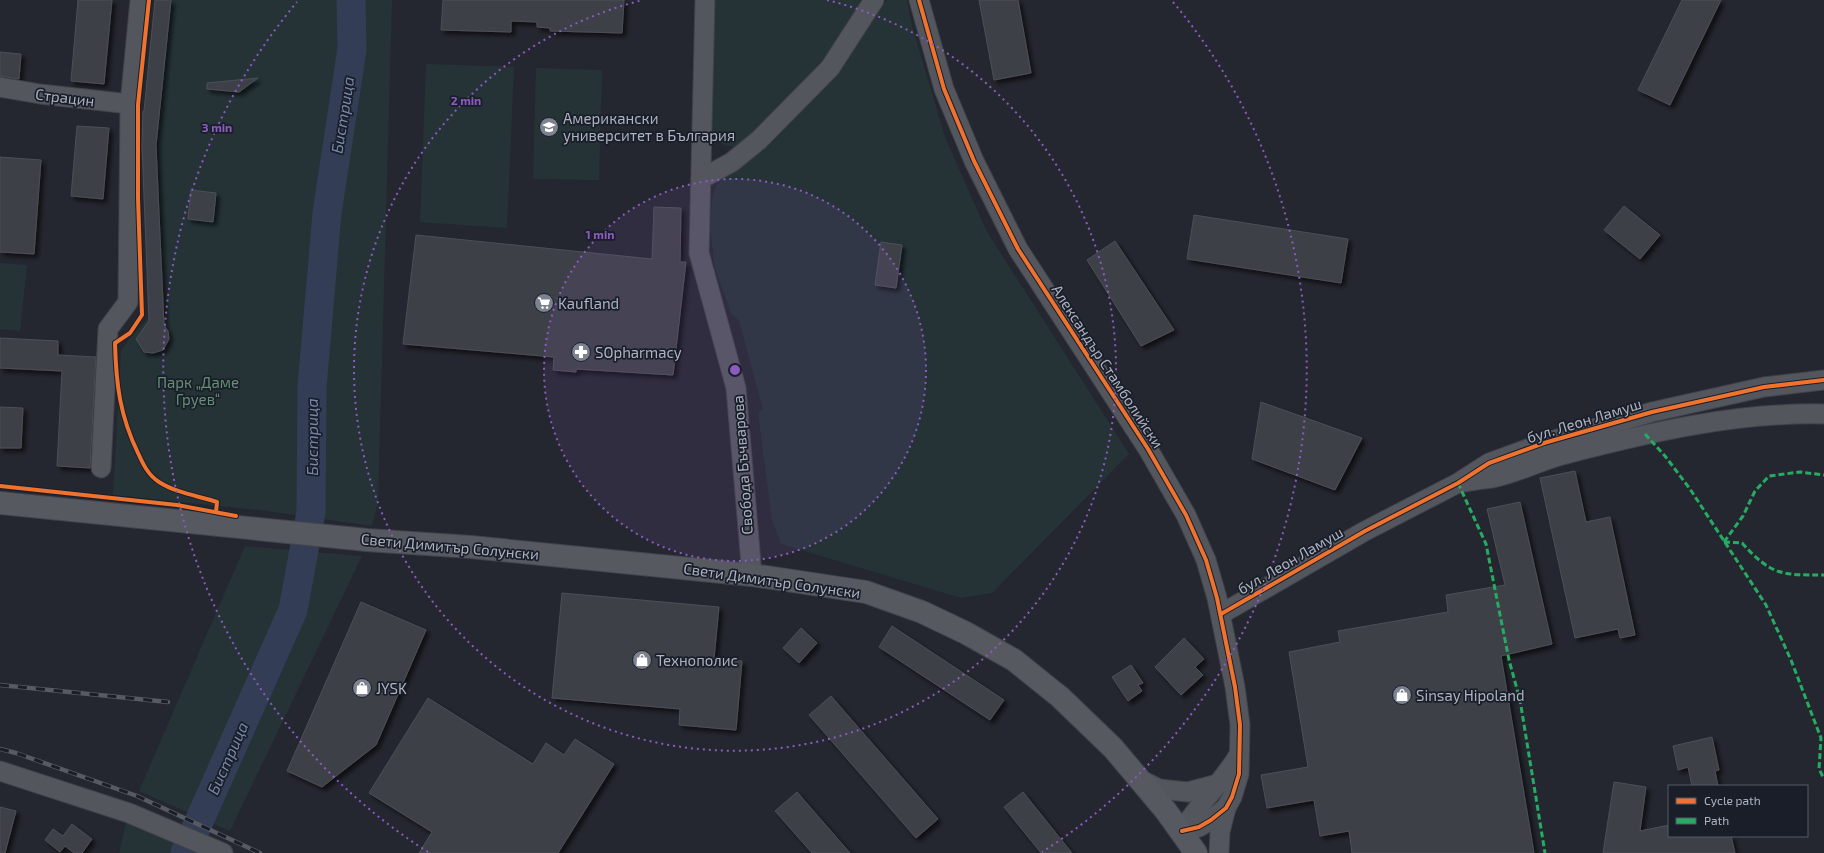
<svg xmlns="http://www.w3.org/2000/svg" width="1824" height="853" font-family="'Exo 2',sans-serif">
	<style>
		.green { fill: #253337 }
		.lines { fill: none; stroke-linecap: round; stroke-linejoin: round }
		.river { stroke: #333e56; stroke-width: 29 }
		.building { fill: #3d4046; stroke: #4c4f58; filter: url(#shadow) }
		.minor-casing { stroke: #404249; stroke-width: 21 }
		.major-casing { stroke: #41444c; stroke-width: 24 }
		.minor { stroke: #54565e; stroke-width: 19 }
		.major { stroke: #565960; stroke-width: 22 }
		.rail-casing { stroke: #575a61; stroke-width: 4.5 }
		.rail { stroke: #191e29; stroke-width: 3; stroke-dasharray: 9; stroke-linecap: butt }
		.quiet { stroke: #26ab63; stroke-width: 3; stroke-dasharray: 6 3; stroke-linecap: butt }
		.cycleway-casing { stroke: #191e29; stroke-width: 6 }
		.cycleway { stroke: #ef722f; stroke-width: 4 }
		.ring { fill: none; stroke: #8c5bc0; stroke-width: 2; stroke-dasharray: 2 4 }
		.labels { text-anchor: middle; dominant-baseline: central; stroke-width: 3.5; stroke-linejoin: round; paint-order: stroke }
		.street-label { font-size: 15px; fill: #adb3c2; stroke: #191e29 }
		.poi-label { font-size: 15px; fill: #adb3c2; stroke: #191e29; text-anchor: start }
		.park-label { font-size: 15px; fill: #669074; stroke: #191e29 }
		.water-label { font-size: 16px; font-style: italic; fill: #7687a9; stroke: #191e29 }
		.centre { fill: #8c5bc0; stroke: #191e29; stroke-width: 2 }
		.ring-label { font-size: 12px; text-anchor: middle; font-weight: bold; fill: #8c5bc0; stroke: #191e29; stroke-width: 3.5; stroke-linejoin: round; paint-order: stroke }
	</style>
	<defs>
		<filter id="shadow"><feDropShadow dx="3.5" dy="3.5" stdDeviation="2" flood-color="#0009"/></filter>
	</defs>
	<rect width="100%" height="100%" fill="#24272f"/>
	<g class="green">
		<path d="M170 0H392L378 502 372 526 259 510 113 495 121 352C124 343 142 326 149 317H164L157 129Z"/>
		<path d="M714 0H865L826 64 745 143C732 149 726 147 714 139L711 126Z"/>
		<path d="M887 0H907L912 26 945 137 986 230 1129 454 992 593 961 598 781 544 772 520 758 413 763 409 739 321 731 313 715 269 710 228 712 198 717 184 772 142 834 73Z"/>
		<path d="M426 64 514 67 507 228 420 222Z"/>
		<path d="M536 68 602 70 599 180 533 179Z"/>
		<path d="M0 263 27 265 20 331 0 329Z"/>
		<path d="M245 546 362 556 230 831 139 791Z"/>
		<path d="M127 819 205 853H119Z"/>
	</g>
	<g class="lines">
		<path class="river" d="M185 853 293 610 311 512 312 387 327 213 352 49 351 0"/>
	</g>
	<g class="building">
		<path d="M78 0H112L104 84 71 81Z"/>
		<path d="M155 0H171L156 145 164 325 168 331 169 339 163 350 153 353 144 352 136 339 149 321 142 146 143 111H144Z"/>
		<path d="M443 0H624L622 33 550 31V28L537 27V22L511 21V32L441 30Z"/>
		<path d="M979 0H1018L1031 73 994 80Z"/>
		<path d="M1682 0H1721L1670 105 1638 90Z"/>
		<path d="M0 52 21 54 19 79 0 76Z"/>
		<path d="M258 78 239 92 207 89V83Z"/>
		<path d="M77 126 109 128 103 199 71 196Z"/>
		<path d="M0 157 41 160 34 254 0 252Z"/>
		<path d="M191 190 216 193 213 222 188 219Z"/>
		<path d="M1624 206 1660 235 1640 259 1604 230Z"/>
		<path d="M654 207 681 208 680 262H686L673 375 576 369V372L553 370 554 357 403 344 416 235 652 259Z"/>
		<path d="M1194 215 1348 239 1341 283 1187 259Z"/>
		<path d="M1115 241 1174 330 1141 346 1087 260Z"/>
		<path d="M881 242 902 245 896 288 875 285Z"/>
		<path d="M0 338 58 341V355L96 357 90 468 57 466 62 371 0 368Z"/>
		<path d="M1261 402 1362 438 1335 490 1252 459Z"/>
		<path d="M0 407 23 408 21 448H0Z"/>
		<path d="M1575 471 1586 522 1610 517 1635 635 1620 638 1618 629 1575 638 1540 478Z"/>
		<path d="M1520 502 1552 644 1501 656 1534 853H1352L1349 831 1320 836 1314 800 1267 808 1261 775 1308 767 1289 652 1340 642 1338 631 1448 612 1446 595 1505 585 1487 509Z"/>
		<path d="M562 593 719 607 714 659 742 661 736 730 679 725 680 709 552 698Z"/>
		<path d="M361 602 426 630 376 745 322 787 287 771Z"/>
		<path d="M892 626 1004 700 990 720 879 647Z"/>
		<path d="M801 628 817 643 799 663 783 648Z"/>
		<path d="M1184 638 1204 659 1195 667 1203 675 1181 695 1155 667Z"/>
		<path d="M1131 665 1143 683 1138 685 1142 691 1128 701 1112 677Z"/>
		<path d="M831 696 938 819 916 838 809 715Z"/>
		<path d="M428 698 533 764 546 743 564 755 575 739 614 764 558 853H419L432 832 369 793Z"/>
		<path d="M1712 737 1719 770 1715 771 1718 786H1692L1688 767 1678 770 1673 746Z"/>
		<path d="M1614 782 1646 787 1640 831 1669 825V836H1731L1735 853H1603Z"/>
		<path d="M797 792 850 853H812L775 811Z"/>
		<path d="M1023 792 1072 853H1041L1004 807Z"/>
		<path d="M0 807 16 811 5 853H0Z"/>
		<path d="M72 824 92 839 82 853H74L65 846 60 852 45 840 53 829 63 836Z"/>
	</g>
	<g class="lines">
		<g class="minor-casing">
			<g id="minor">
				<path d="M705 0 699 253 736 388 752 575"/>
				<path d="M919 0 944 89 974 161 1018 249 1148 449 1186 515 1206 560 1217 598 1235 687 1240 725 1239 774 1232 797 1226 808 1211 820 1199 827 1182 831"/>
				<path d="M0 87 40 94 130 104"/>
				<path d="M701 179 732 162 759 140 830 68 874 0"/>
				<path d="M101 468 108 329 128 302 130 104 140 0"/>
				<path d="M1465 482C1474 480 1484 479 1492 478 1516 473 1538 462 1562 455 1647 433 1735 412 1824 414"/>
				<path d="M1221 614 1365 531 1458 483 1489 463 1544 443 1652 412 1764 387 1824 380"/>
				<path d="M0 771 129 813 223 853"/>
				<path d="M1141 780 1159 789 1188 792 1218 784"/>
				<path d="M1182 831C1198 804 1222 783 1238 756"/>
				<path d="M1219 853 1220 832 1226 808"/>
			</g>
		</g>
		<g class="major-casing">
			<path id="major" d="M0 503 367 540 471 547 752 575 866 592 922 612 966 633 1014 660 1060 697 1113 748 1166 811 1196 853"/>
		</g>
		<use href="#minor" class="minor"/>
		<use href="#major" class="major"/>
		<g class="rail-casing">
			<g id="rail">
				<path d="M0 685 168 702"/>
				<path d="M0 749 16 753 137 796 260 853"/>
			</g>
		</g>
		<use href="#rail" class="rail"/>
		<g class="quiet">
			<path d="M1645 434 1665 456 1690 489 1766 605 1791 660 1821 738 1819 769 1824 779"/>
			<path d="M1458 483 1486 544 1509 660 1520 700 1545 853"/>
			<path d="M1724 542 1743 516 1755 491 1769 476 1800 472 1824 475"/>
			<path d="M1724 542 1742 543C1772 576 1782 575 1824 575"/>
		</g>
		<g class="cycleway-casing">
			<g id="cycleway">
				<path d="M149 0 138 105V198L142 315 130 333 115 343C116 384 120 416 138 453 143 464 148 475 159 482 176 493 199 496 217 502L216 512"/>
				<path d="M919 0 944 89 974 161 1018 249 1148 449 1186 515 1206 560 1217 598 1235 687 1240 725 1239 774 1232 797 1226 808 1211 820 1199 827 1182 831"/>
				<path d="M0 486 177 505 236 516"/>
				<path d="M1221 614 1365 531 1458 483 1489 463 1544 443 1652 412 1764 387 1824 380"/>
			</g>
		</g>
		<use href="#cycleway" class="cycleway"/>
	</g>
	<circle cx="735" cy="370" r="191" fill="#8c5bc0" fill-opacity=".12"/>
	<g class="ring">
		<circle cx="735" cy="370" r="191"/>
		<path d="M827 0A381 381 0 1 1 643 0"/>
		<path d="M428 852A572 572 0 0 1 297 2M1173 2A572 572 0 0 1 1042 852"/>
	</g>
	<defs>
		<g id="university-disc" transform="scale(1)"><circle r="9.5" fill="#7d828f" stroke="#191e29"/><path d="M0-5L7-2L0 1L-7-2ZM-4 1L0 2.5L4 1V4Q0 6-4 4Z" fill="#fff"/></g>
		<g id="supermarket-disc" transform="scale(1)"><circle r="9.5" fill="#7d828f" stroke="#191e29"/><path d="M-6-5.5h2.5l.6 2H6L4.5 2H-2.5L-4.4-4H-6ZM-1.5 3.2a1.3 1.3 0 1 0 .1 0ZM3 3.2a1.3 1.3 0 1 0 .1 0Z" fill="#fff"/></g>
		<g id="pharmacy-disc" transform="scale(1)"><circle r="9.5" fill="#7d828f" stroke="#191e29"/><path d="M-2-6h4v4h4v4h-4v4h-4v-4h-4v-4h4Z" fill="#fff"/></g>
		<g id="shop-disc" transform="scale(1)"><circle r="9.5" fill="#7d828f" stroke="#191e29"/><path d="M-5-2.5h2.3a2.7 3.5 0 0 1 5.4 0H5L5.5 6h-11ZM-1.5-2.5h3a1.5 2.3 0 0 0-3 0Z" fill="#fff"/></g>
	</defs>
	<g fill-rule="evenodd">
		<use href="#university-disc" x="549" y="127"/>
		<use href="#supermarket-disc" x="544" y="303"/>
		<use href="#pharmacy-disc" x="581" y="352"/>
		<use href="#shop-disc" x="642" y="660"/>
		<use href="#shop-disc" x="362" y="688"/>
		<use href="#shop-disc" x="1402" y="695"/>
	</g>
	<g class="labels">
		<g class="street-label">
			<text transform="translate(65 97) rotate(7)">Страцин</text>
			<text transform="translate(1108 366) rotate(57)">Александър Стамболийски</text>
			<text transform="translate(1584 420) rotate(-17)">бул. Леон Ламуш</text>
			<text transform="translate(742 465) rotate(-94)">Свобода Бъчварова</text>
			<text transform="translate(450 546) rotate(5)">Свети Димитър Солунски</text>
			<text transform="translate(1290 560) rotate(-30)">бул. Леон Ламуш</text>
			<text transform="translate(772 580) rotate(8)">Свети Димитър Солунски</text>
		</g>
		<g class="poi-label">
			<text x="563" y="118">Американски<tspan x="563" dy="17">университет в България</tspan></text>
			<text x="558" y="303">Kaufland</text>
			<text x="595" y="352">SOpharmacy</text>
			<text x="656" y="660">Технополис</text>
			<text x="376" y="688">JYSK</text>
			<text x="1416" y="695">Sinsay Hipoland</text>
		</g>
		<g class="park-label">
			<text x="198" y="382">Парк „Даме<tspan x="198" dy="17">Груев“</tspan></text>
		</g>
		<g class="water-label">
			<text transform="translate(342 115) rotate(-81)">Бистрица</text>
			<text transform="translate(311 437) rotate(-90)">Бистрица</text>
			<text transform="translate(227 758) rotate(-66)">Бистрица</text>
		</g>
	</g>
	<circle cx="735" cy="370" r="6" class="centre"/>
	<g class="ring-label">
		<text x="466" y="105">2 min</text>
		<text x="217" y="132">3 min</text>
		<text x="600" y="239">1 min</text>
	</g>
	<rect x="1668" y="785" width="140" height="52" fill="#191e29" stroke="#545a66"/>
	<rect x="1676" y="798" width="20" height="6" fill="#ef722f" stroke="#545a66"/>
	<text x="1704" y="805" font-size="12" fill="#adb3c2">Cycle path</text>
	<rect x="1676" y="818" width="20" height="6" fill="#26ab63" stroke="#545a66"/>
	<text x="1704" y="825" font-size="12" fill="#adb3c2">Path</text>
</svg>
